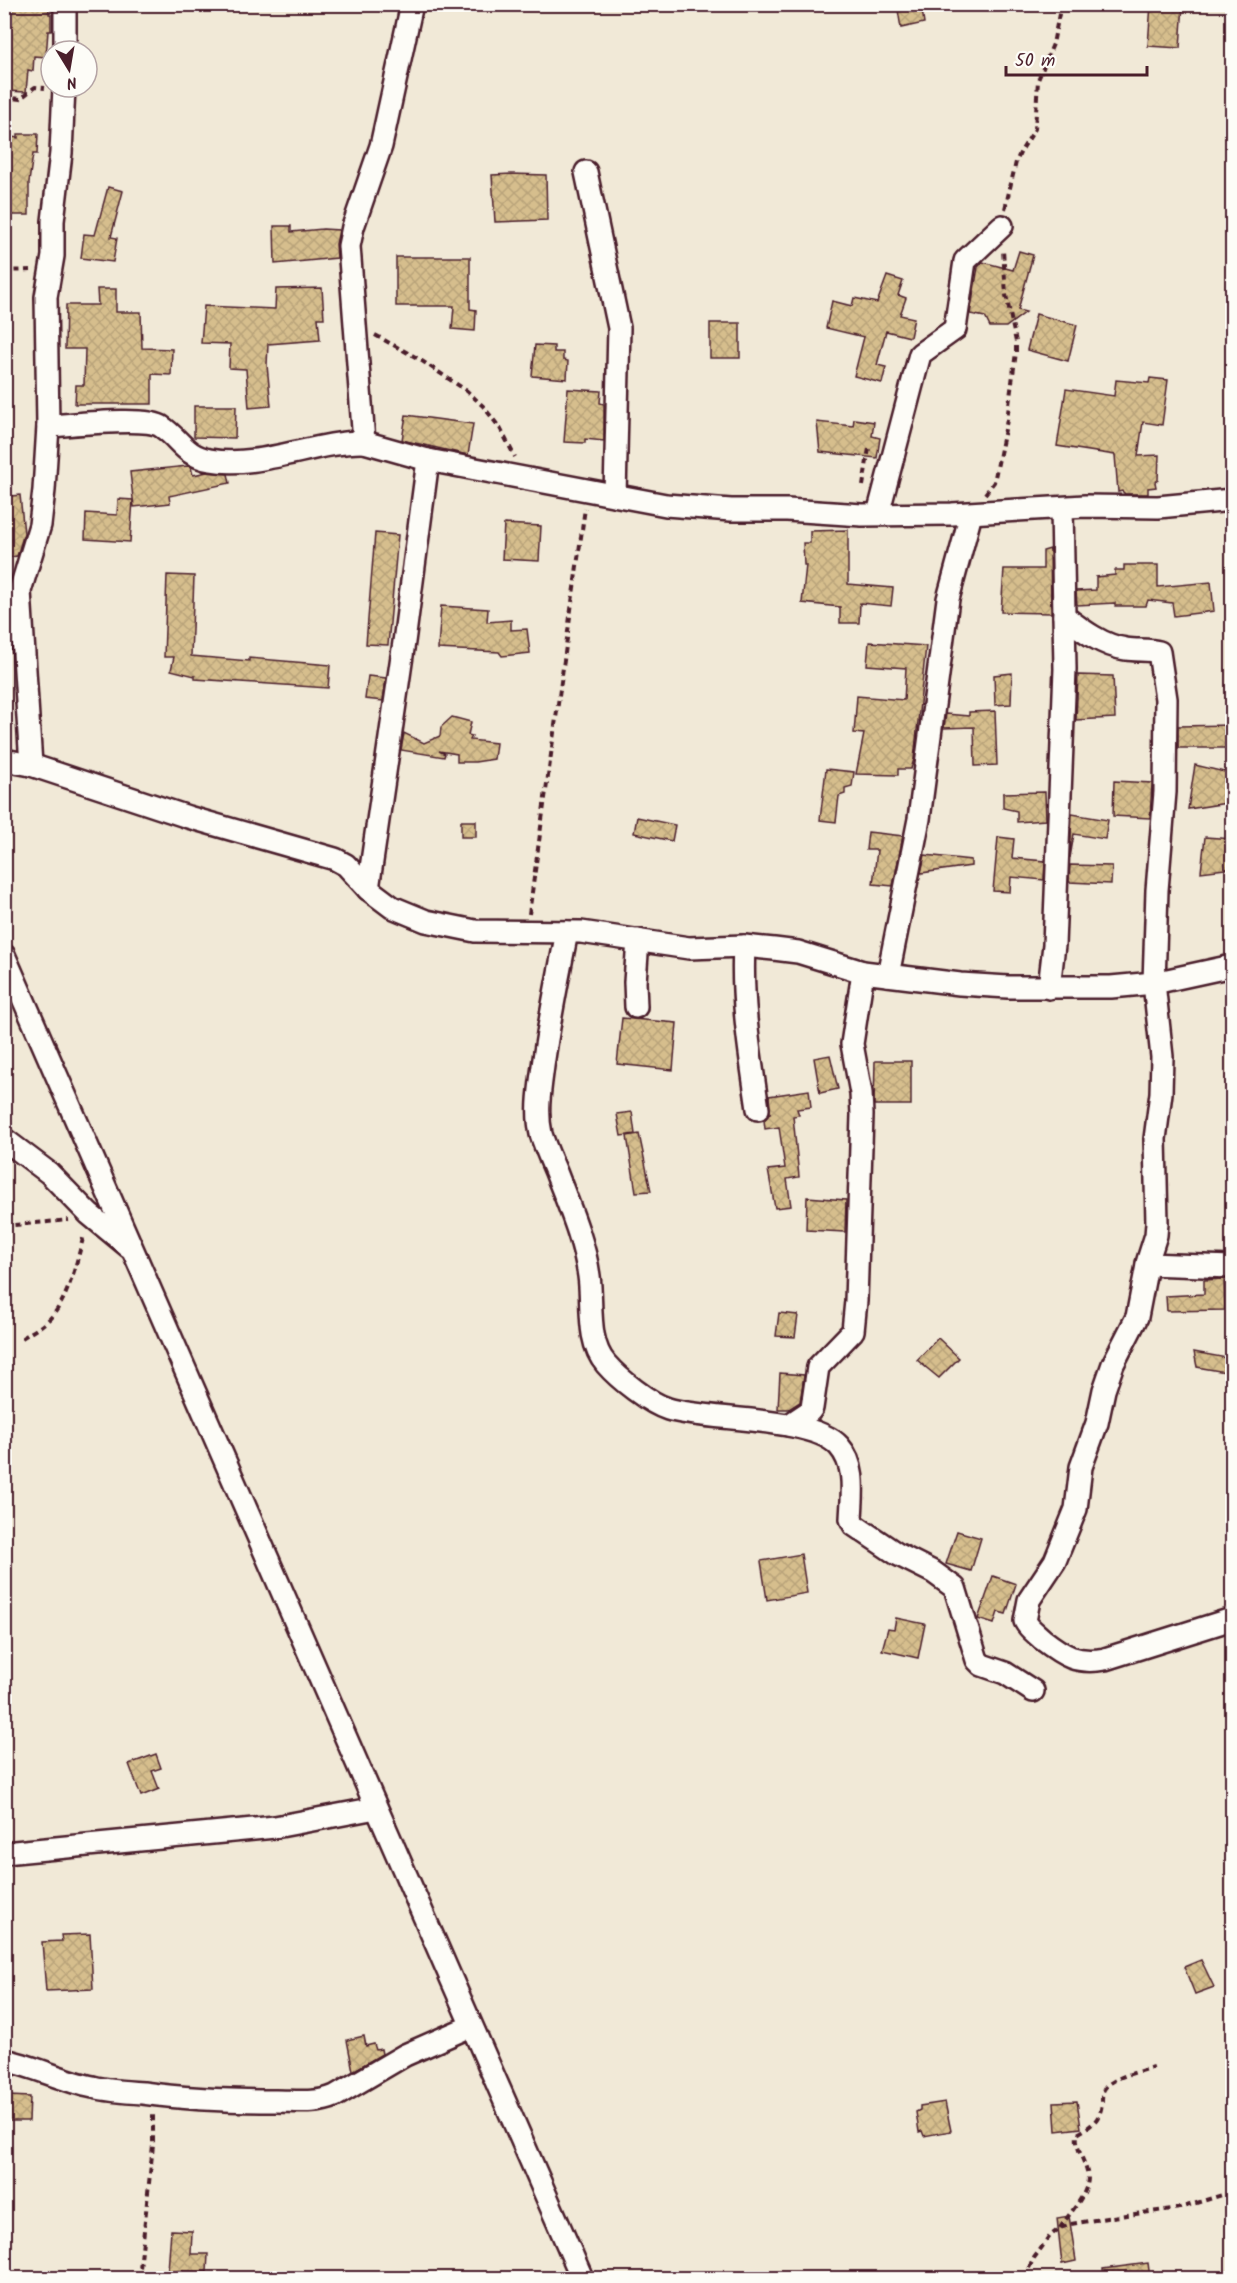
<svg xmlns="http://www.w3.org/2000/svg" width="1237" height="2283" font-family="Kalam,sans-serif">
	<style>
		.building { fill: url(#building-cross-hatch); stroke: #4a1f2b; stroke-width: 1.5 }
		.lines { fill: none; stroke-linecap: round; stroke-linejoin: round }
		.minor-casing { stroke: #4a1f2b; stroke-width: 26 }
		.path { stroke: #4a1f2b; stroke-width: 4; stroke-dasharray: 6 4.5; stroke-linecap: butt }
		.minor { stroke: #fdfcf7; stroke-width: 21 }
	</style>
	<defs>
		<pattern id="building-cross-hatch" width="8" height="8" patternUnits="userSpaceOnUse" patternTransform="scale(1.5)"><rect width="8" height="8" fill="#d6be8d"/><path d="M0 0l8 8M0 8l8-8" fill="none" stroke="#b9a37a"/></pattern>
	</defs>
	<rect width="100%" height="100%" fill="#f1e9d7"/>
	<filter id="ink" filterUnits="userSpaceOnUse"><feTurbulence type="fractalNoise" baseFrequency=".0167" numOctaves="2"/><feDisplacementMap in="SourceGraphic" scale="12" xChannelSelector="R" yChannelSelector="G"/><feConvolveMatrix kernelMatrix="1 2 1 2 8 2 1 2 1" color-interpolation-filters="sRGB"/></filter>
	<g filter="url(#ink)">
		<g class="building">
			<path d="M4 4H49V14H51V31H48L46 57 34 56 33 71 28 70 26 92 7 91 9 53 4 52Z"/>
			<path d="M897 4H921L924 23 901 28Z"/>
			<path d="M1151 4H1183L1180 48 1148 46Z"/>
			<path d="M18 134H38L37 154H33L29 182V215H11V171L4 170V136L18 138Z"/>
			<path d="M512 174 546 175 547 220 495 222 492 175Z"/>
			<path d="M108 187 123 191 111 237 117 238 113 262 81 258 84 234 95 235Z"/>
			<path d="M274 226H291V232L323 229 339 230 336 244 337 258 275 264Z"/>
			<path d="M1019 251 1033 255 1018 310 1026 312 1006 327H990L985 317 970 314 978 267 983 262 1013 270Z"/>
			<path d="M396 257H470V309L476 310 475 331 452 329 454 306H396Z"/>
			<path d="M887 276 903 281 898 295 906 298 900 315 914 318 910 337 886 331 877 365 886 367 882 383 854 376 864 337 826 328 832 301 852 306 854 298 877 303Z"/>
			<path d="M322 288 324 318H318L320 340 268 344 267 365 271 406 249 408 246 369 229 368 230 344 201 343 204 306 275 309 276 289Z"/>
			<path d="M97 289H116V312H141L142 348 172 349 171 375 152 374V404H75L76 385H84L85 349H65L66 305H98Z"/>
			<path d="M1036 314 1077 325 1068 361 1027 350Z"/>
			<rect x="710" y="323" width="30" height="35"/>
			<path d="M535 345 554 346V352H563V360L568 361 567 379 532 376Z"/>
			<path d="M1150 378 1168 380 1162 425 1143 422 1138 456 1159 455 1158 480 1155 482 1156 487 1148 488V494H1125L1122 491 1118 492 1115 455 1057 446 1066 389 1114 396 1116 380 1149 383Z"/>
			<path d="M568 389 601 391 600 403 604 404V441L585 439V443L564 442Z"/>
			<path d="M194 406H236L235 438 194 437Z"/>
			<path d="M406 415 473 424 468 455 402 440Z"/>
			<path d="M854 419 874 422 872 436 880 438 877 458 820 452 817 422 853 426Z"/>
			<path d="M188 466 191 467 193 475 207 472 228 474 230 483 169 496 170 503 134 507 130 472Z"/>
			<path d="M20 495 24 533 17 556 4 558V497Z"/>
			<path d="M118 499 133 500 130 542 85 539 86 513 117 515Z"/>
			<path d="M504 524 541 526 539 561 502 559Z"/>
			<path d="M848 530V584L893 588 891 606 860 603 859 623H840V607L802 603 806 565H804L803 543H810V531Z"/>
			<path d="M375 533 398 535 388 645 366 644Z"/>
			<path d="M1050 549 1051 613 1001 612 1004 569H1043V551Z"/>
			<path d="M1124 565H1158V587L1211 582 1214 611 1174 616 1172 603 1148 600 1146 606H1115V603L1077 605 1076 591 1096 590V577L1115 575V570H1124Z"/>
			<path d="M167 575 194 576 191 656 249 661V658L330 665 328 688 195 679V676L171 670 174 657H164Z"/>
			<path d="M441 606 488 609 487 622 511 620V630L527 629 530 653 502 656 499 652 438 649Z"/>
			<path d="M869 642 926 646 914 759 911 769H898V775L856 774 864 734 854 733 857 696 904 700 906 668 867 665Z"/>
			<path d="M1012 673 1011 704 995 705 994 675Z"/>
			<path d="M1078 675 1113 676 1115 718 1076 720Z"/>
			<path d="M368 676 386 678 383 701 365 699Z"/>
			<path d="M995 711 997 765 975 766 974 727 944 728 946 714 969 716V712Z"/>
			<path d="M452 717 471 722 468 735 472 736 470 740 496 743 494 759 475 762H457V754L439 751 445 754 444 757 401 750 404 733 424 743 440 736 441 727Z"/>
			<path d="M1232 725V748H1178V726Z"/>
			<path d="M1195 765 1233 774V802L1188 809Z"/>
			<path d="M826 769 854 772 852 786 845 788V794L839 796 836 822 820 820Z"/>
			<path d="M1114 781 1152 783 1150 818 1113 816Z"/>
			<path d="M1045 792 1046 820 1017 822V811L1003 808V793Z"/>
			<path d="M1072 814 1108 820 1105 839 1074 834 1070 858Z"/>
			<path d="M637 817 675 825 672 841 634 833Z"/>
			<rect x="461" y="821" width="15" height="16"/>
			<path d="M868 832 903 836 893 886 873 884 877 850H866Z"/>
			<path d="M998 837 1014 839 1012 858 1045 861 1044 880 1011 877 1010 892 993 891Z"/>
			<path d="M1205 837 1233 839V868L1201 872Z"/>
			<path d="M925 855 971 860V866L921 873Z"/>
			<path d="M1070 865 1112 866 1111 884 1069 882Z"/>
			<path d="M622 1018 677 1023 673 1070 617 1064Z"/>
			<path d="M830 1055 838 1089 820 1093 814 1058Z"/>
			<path d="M875 1061H911V1105H874Z"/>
			<path d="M809 1090 811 1107 797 1109 799 1115 793 1116 799 1177 787 1179 791 1206 775 1208 768 1170 785 1168 779 1127 765 1129 764 1120 770 1113 769 1096Z"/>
			<path d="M632 1112 635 1134 621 1136 617 1114Z"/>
			<path d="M639 1134 651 1191 636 1192 627 1136Z"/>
			<path d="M807 1197 846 1200 845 1232 806 1230Z"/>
			<path d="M1224 1279 1225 1310 1167 1311 1166 1296 1204 1294V1280Z"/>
			<path d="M779 1313 798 1315 795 1337 776 1336Z"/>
			<path d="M938 1338 959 1358 939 1378 917 1360Z"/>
			<path d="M1194 1352 1227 1358 1225 1372 1197 1367Z"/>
			<path d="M780 1373 804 1375 800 1402 789 1409H778Z"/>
			<path d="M957 1531 981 1538 971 1571 946 1564Z"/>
			<path d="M801 1554 807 1593 767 1600 761 1561Z"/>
			<path d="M993 1576 1016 1584 1006 1614 998 1612 994 1624 978 1619Z"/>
			<path d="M896 1618 925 1624 918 1658 882 1650 888 1628 894 1629Z"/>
			<path d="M156 1754 161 1768 152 1771 159 1789 141 1796 129 1764Z"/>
			<path d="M90 1934 93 1989 46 1991 42 1942 62 1941 61 1935Z"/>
			<path d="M1201 1960 1214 1987 1195 1994 1184 1967Z"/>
			<path d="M364 2036 366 2046 374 2044 376 2050 381 2049 382 2054 353 2071 347 2040Z"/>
			<path d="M9 2096 30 2097 29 2121H9Z"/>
			<path d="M1077 2101 1081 2128 1056 2131 1054 2102Z"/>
			<path d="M945 2102 951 2131 924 2136 922 2131 919 2132 916 2112 920 2110V2106Z"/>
			<path d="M1069 2216 1076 2261 1062 2264 1057 2218Z"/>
			<path d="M171 2230 192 2231 191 2254H208L207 2272 168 2271Z"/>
			<path d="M1148 2263 1150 2278H1104L1103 2269Z"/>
		</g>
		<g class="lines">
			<g class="minor-casing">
				<g id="minor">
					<path d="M65 51V4"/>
					<path d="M586 172 619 328 615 495"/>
					<path d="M48 426C70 425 147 416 162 427 180 439 185 456 210 460 260 469 316 441 364 442L428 460 666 505 731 510H787L862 515 952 514 1085 506 1158 507 1232 500"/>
					<path d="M364 442 349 246 353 227 381 146 412 4"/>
					<path d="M878 514 920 354 955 329 965 261 1002 226"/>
					<path d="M1064 616C1082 630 1103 646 1126 649 1137 651 1148 649 1159 652L1166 699 1165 792 1157 890 1154 983 1162 1057 1161 1093 1155 1139 1157 1223 1156 1235 1148 1260 1137 1317 1113 1364 1104 1390 1097 1423 1081 1467 1076 1509 1055 1561 1029 1600 1025 1621C1029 1629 1036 1633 1042 1639 1064 1656 1076 1664 1105 1659L1232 1619"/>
					<path d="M4 760 31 765 188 817 335 859 346 865 368 889 392 907 426 921 475 931 581 932 689 948 744 946 774 949 798 952 863 972 960 984 1008 987H1111L1154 983 1232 966"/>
					<path d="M31 765 20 591 40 525 44 490 48 426 46 297 53 256V221L61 153 64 87"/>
					<path d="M368 889 404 642 428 460"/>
					<path d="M567 932C558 977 549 1021 543 1066 540 1089 536 1112 541 1134 545 1147 551 1160 556 1172 569 1206 584 1240 589 1276 593 1303 586 1341 606 1364 619 1379 649 1403 668 1409 707 1421 812 1416 839 1446 857 1466 852 1495 851 1519L854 1525 897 1554 933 1572 955 1588 977 1660 982 1665 1005 1673 1033 1691"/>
					<path d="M744 946C741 1001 750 1054 758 1109"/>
					<path d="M4 955 582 2278"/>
					<path d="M888 975 919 819 948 599 971 514"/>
					<path d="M1049 988 1054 945 1065 669 1062 508"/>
					<path d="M636 1007 635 982 638 940"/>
					<path d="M4 1139 49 1173 89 1214 129 1247"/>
					<path d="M1147 1264 1232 1267"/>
					<path d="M789 1425 810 1411 812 1408 818 1367 853 1331 856 1301 862 1115 861 1093 852 1044 863 972"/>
					<path d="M4 1853 275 1827 376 1808"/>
					<path d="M4 2060C35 2066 62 2081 93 2087 109 2091 126 2092 143 2093 187 2099 232 2101 276 2101 296 2101 317 2104 335 2096L405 2055 471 2026"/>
				</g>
			</g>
			<g class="path">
				<path d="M4 97 20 99 35 87 45 88"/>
				<path d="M1005 209 1016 162 1021 151 1035 129 1038 80 1053 44 1061 4"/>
				<path d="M4 271 31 270"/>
				<path d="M375 335 419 359 467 391 483 406 500 428 515 457"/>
				<path d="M863 486 869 448"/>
				<path d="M985 494 994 482 1007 420 1016 352V342L1006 295 1003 250"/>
				<path d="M529 914 585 508"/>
				<path d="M4 1226 69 1220"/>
				<path d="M22 1338C33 1331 45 1325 53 1315 70 1294 77 1260 84 1235"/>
				<path d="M1060 2228C1069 2213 1093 2190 1087 2172 1084 2159 1075 2148 1077 2134 1092 2126 1101 2119 1102 2102 1102 2097 1102 2092 1105 2088 1115 2076 1139 2072 1153 2067"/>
				<path d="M139 2278 153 2145V2113"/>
				<path d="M1028 2278 1027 2272 1034 2258 1050 2236 1060 2228 1071 2224 1112 2217 1180 2208 1232 2192"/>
			</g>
			<use href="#minor" class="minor"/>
		</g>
	</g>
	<rect width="1237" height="2283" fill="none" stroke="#fdfcf7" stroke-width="24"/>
	<rect x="12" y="12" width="1213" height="2259" fill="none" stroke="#4a1f2b" stroke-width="2" filter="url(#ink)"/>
	<g transform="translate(69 69) rotate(169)"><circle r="28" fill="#fdfcf7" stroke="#b5a4a5" stroke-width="1.5"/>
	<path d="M0-4.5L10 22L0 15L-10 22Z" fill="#4a1f2b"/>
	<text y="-9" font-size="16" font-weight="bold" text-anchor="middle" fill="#4a1f2b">N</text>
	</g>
	<path d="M1006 66v9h141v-9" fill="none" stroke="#4a1f2b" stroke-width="3"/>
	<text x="1015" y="66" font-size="18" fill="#4a1f2b" stroke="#fdfcf7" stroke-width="4.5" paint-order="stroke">50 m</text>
</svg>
